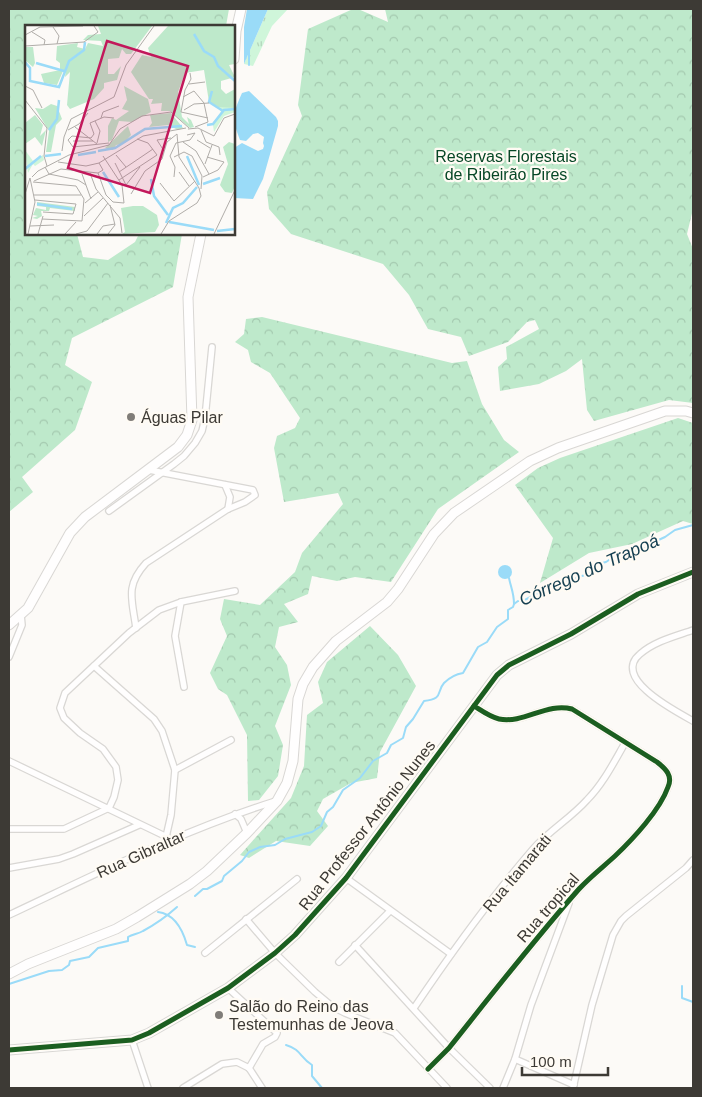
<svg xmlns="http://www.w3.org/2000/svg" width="702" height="1097" font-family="Arial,sans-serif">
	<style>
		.grass { fill: url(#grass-tufts) }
		.forest { fill: url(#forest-crowns) }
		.water { fill: #9adbf8 }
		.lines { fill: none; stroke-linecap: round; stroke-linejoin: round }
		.stream { stroke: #9adbf8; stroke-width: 2 }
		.street-casing { stroke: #d9d7d4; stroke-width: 8 }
		.secondary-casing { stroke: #d9d7d4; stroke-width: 11 }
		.street { stroke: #fffefe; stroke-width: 5.5 }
		.secondary { stroke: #fffefe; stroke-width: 9 }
		.cycleway-casing { stroke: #fffbf4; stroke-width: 8 }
		.cycleway { stroke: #1b5e20; stroke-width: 5 }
		.poi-dot { fill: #807d79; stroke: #fffbf4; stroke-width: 2 }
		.labels { text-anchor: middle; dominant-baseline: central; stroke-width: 4.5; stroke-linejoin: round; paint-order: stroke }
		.park-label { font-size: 16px; fill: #074726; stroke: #fffbf4 }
		.poi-label { font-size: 16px; fill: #3d3a35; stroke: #fffbf4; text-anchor: start }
		.street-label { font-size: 16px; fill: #3d3a35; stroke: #fffbf4 }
		.water-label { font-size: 18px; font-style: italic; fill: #153f51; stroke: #fffbf4 }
		.inset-river { fill: none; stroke: #9adbf8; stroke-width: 2.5 }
		.inset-road { fill: none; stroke: #b0ada9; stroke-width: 1 }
		.view { fill: #c2185b; fill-opacity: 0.15; stroke: #c2185b; stroke-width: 2.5 }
		.inset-edge { fill: none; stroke: #3d3a35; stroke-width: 2.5 }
	</style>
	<defs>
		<pattern id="grass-tufts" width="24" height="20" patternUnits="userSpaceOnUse" patternTransform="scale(1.25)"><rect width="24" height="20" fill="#cff6da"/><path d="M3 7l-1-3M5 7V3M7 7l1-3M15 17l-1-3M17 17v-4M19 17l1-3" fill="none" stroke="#b3d4bc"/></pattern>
		<pattern id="forest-crowns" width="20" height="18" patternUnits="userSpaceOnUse" patternTransform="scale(1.25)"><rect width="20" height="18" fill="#bee9cb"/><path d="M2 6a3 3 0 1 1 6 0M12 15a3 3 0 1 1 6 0" fill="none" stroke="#a4c9af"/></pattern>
	</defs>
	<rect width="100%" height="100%" fill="#fcfaf7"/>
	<path class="grass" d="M268 9H288L272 26 253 66 244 64Z"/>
	<g class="forest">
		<path d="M9 9H229L226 26H156L155 24 149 26H26V234H77L83 257 108 260 135 242 139 234H182L173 287 72 338 65 365 92 382 75 430 22 477 33 492 9 512Z"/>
		<path d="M353 9H358L388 22 385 9H693V209L687 234 693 249V403L669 400 594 421 587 410 582 359 566 371 539 384 500 391 498 367 507 359 506 347 539 329 535 320 527 322 508 342 469 356 461 337 428 329 409 295 383 264 291 234 269 209 267 192 302 116 298 105 308 29Z"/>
		<path d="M262 317 452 363 467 361 482 404 504 440 519 452 438 509 391 582 355 577 337 581 312 576 308 594 284 604 298 622 279 627 275 647 287 665 291 685 275 726 283 745 278 776 259 800 248 801 247 735 227 695 218 689 210 673 227 636 220 619 224 599 260 605 295 572 302 553 343 504 338 493 284 502 274 448 277 436 295 428 300 418 270 373 251 362 248 350 235 342 244 334 246 319Z"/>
		<path d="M678 418 693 423V524L683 521 632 544 589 553 540 583 553 538 515 485 538 468 560 458Z"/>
		<path d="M370 626 398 655 416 686 380 752 377 778 351 783 323 799 317 811 328 826 310 846 276 841 249 858 240 855 291 798 304 766 307 715 323 703 318 682 327 662Z"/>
	</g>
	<g class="water">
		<path d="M247 9H268L244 64V27Z"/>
		<path d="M249 91 276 117 278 121V126L263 179 253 199 234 198V148L242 143 258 151 263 149 264 146 263 143 264 137 258 133 253 134 246 141 240 140C231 117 233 114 242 93Z"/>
		<circle cx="505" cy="572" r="7"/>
	</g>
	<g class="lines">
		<g class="stream">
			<path d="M249 65V50"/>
			<path d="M509 578C511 588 514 593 514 604"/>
			<path d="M195 896 203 889H207L222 881 224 876 242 861 249 852 260 847 275 845 285 839 312 832 321 826 327 812 333 807 343 790 360 778 373 761 387 753 391 745 403 738 406 727 413 719 424 701C444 699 436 692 444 683 449 678 457 674 463 673L478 647 487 642 497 627 508 619V610L513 607 514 604 518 601H523L558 582 573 580 578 577 589 574 598 564 606 562 612 558 646 548 652 543 665 537 675 530 693 525"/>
			<path d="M158 912C175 914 183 931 187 945L195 947"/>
			<path d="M9 984 49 971 62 970 69 965 70 961 89 957 98 948 128 941V937C133 934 138 934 143 931 156 924 167 916 177 907"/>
			<path d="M682 986V998L693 1002"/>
			<path d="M286 1045C302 1050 299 1057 312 1065V1076L322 1088"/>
		</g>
		<g class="street-casing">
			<g id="street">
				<path d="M225 485 230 497 228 509"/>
				<path d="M109 511 174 464 184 456 195 443 202 431 205 418 212 347"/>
				<path d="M181 602 175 636 184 687"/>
				<path d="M136 628C132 599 125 586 146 563L228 509 245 502 255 495 253 490 149 470"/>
				<path d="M693 630C676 636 655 641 640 654 611 678 675 711 693 721"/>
				<path d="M9 657 22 625 21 615"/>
				<path d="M94 666 154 719 162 731 175 770 171 815 166 837"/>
				<path d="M9 761 169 838"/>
				<path d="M175 770 231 740"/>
				<path d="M235 814 241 819 247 833"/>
				<path d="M9 829H64L109 808 114 797 118 780 116 767 103 749 80 733 64 718 60 708 65 693 129 633 159 610 181 602 235 591"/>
				<path d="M9 868 59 859 73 854 139 825"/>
				<path d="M346 878 451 954"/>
				<path d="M9 915C96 874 183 830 276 801"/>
				<path d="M246 919 275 953 315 992 333 1007 345 1013 395 1033 447 1088"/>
				<path d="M355 945 449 1048 490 1088"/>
				<path d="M205 953 297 879"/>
				<path d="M339 962 390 911"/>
				<path d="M228 988 277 1033 275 1037 263 1044 249 1068"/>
				<path d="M414 1008C451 953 490 899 533 849 550 830 571 818 587 800 603 784 614 762 625 743"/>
				<path d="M132 1040 148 1088"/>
				<path d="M515 1059 574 1085"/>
				<path d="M249 1068 262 1088"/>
				<path d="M428 1069 449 1048C492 994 534 940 579 889 590 877 603 867 615 856 633 839 660 810 668 787 673 776 666 769 657 762L572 709C547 702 524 724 499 719 490 717 482 711 474 706"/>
				<path d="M183 1088 222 1064 237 1062 249 1068"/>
				<path d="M503 1088 515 1059 531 1005 569 903"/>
				<path d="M573 1088 592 1005 613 935 621 921 626 916 686 868 693 860"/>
			</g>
		</g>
		<g class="secondary-casing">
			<g id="secondary">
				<path d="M234 59 236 31 241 9"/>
				<path d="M9 625 28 608 70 533 85 517 178 447 187 435 192 420 188 297 201 234"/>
				<path d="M9 974 28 964 116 929 137 917 190 884 207 871 247 833 277 801 287 783 293 761 298 699 303 684 313 667 336 641 387 602 398 589 434 534 454 513 530 461 558 448 665 411H686L693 413"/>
				<path d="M9 1050 132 1040 149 1033 228 988 275 953 295 935 346 878 497 675 509 665 571 634 638 594 693 572"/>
			</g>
		</g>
		<use href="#street" class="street"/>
		<use href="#secondary" class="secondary"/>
		<g class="cycleway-casing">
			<g id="cycleway">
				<path d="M9 1050 132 1040 149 1033 228 988 275 953 295 935 346 878 497 675 509 665 571 634 638 594 693 572"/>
				<path d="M428 1069 449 1048C492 994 534 940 579 889 590 877 603 867 615 856 633 839 660 810 668 787 673 776 666 769 657 762L572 709C547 702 524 724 499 719 490 717 482 711 474 706"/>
			</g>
		</g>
		<use href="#cycleway" class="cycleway"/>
	</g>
	<g class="poi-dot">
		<circle cx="131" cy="417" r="5"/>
		<circle cx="219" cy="1015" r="5"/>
	</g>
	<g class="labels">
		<g class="park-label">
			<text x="506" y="156">Reservas Florestais<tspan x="506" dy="18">de Ribeirão Pires</tspan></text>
		</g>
		<g class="poi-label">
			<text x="141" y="417">Águas Pilar</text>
			<text x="229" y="1006">Salão do Reino das<tspan x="229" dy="18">Testemunhas de Jeova</tspan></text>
		</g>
		<g class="street-label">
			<text transform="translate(367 825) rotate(-52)">Rua Professor Antônio Nunes</text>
			<text transform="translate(141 854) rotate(-24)">Rua Gibraltar</text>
			<text transform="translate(517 873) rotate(-50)">Rua Itamarati</text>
			<text transform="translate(548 908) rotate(-49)">Rua tropical</text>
		</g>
		<g class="water-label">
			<text transform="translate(589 570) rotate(-24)">Córrego do Trapoá</text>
		</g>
	</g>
	<g transform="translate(25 25)">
		<rect width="210" height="210" fill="#fcfaf7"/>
		<path d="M73 1H127L106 29H101L97 24 94 33 83 34V49H89L96 41 92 55 79 58V63L69 74 45 84 42 80 45 47 40 52 41 45 38 46 32 60 19 58 16 49 35 45V38L31 35 32 21 53 18 52 22 60 24 63 18 78 21 76 16 58 15 63 10 76 9ZM143 1H210V39L204 40 210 52 196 56V64L201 69 210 64V83L199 85 184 77 179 45 160 48 153 67 157 92 164 99 162 92 166 95 169 102 165 103 145 86H136L137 78 126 79 128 74H124L106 47 117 30 126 32 123 23ZM0 22H8L10 38 8 42 0 35ZM99 61 123 74 126 87 107 97 94 96 87 115 83 117V101L87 93 91 95 104 86 97 84 102 75ZM26 79 32 81 37 94 31 100 26 127H21L24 106 10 83 18 84ZM146 88 158 103 153 105 143 100 124 102 127 98 125 90ZM10 90 18 100 15 111 21 105 17 121 10 112 0 119V98ZM103 101 106 110 98 119 91 120 88 125 80 123ZM204 117 210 119V161L207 168 200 167 195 160 203 139 198 122ZM12 177 50 182V186L25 183 24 186H16L17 191 12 194 7 193 13 191 8 190 11 183 21 185V182L12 181ZM108 181H118L132 190 134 200 130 207 97 209 100 207 96 183Z" fill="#bee9cb"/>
		<path d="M194 82 210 83V87L199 91 189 107 188 100 196 87ZM0 125 8 136 18 130 19 135 10 141 8 139 3 148Z" fill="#cff6da"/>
		<path class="inset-river" d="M169 9 179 26 189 32 193 41 210 56M0 37 5 43V56L34 62 44 36 59 25 60 17M11 38 39 46M187 66 184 77 198 86M182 100 188 99 199 85 210 84M24 105 32 94 34 75M73 126 90 123 120 104 157 101M53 130 71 127M20 131 36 129M162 131 174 160M0 144 16 131M78 147 94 172M126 154 129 171 143 190M178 159 195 153M12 179 47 184M144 197 189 205M141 198 148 183 158 178 172 162M192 206 210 204"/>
		<path class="inset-road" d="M15 2 58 1M28 2 34 11 32 19M7 7 20 15 19 20M0 10 15 2M0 21 59 17 73 7 69 1M165 48 166 54 160 65 156 87 183 93M164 59 180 57M0 61 8 65 17 83M158 72 169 66 179 78 183 97 170 102M0 75 22 103 19 131 22 141M159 85 169 79 184 78M76 93 78 87 94 81M70 96 75 106 72 118M50 102 72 119M163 104 173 103 189 111 199 93 210 89M43 105 54 99 63 88M176 105 181 117 194 122 195 130M172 115 185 123M48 116H68M158 117 171 126 184 149M84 118 48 122 43 115 47 111 66 113 69 109 65 98 79 92 89 93M37 126 39 112 46 94 89 72 101 40 129 1M139 126 132 115 146 113M91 130 101 142M149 132 159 127 167 131 177 151 176 164M33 137 61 141 74 138 118 111 161 103M90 138 101 160 115 142M180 139 187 120M20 142 24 149 53 155 61 160M94 147 128 124M154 147 164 161M65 148 71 164 95 193 97 208M73 148 81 170 88 177 99 178 97 160 78 131M57 149 66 174M7 152 13 146 44 130 84 120 95 104 117 91 146 87 164 103M149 152 150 142 145 131 151 118 165 115 170 108 162 110M178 152 193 145 199 137 182 132M94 155 132 130 123 118 112 114M9 156 36 144 73 148 78 145 74 138M8 157 51 161 59 174 57 196 17 194M135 158 149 176 170 156M0 169 5 153M106 169 120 146 137 134 142 117 152 109M9 170H56M10 175 51 179 48 189 18 187M60 178 73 167M59 191 78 173M5 201 29 200M3 209 10 177 5 153M13 209 18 191M40 209 51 197M51 209 62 206 83 178M72 209 78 201 90 199M83 209 90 200 85 180M136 209 144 196 172 178 176 171 174 163 154 132 152 109M189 209 210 165"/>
		<path class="view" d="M82 16 163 41 125 168 43 143Z"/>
		<rect width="210" height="210" class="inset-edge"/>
	</g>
	<rect width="702" height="1097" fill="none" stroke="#3d3a35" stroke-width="20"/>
	<path d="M522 1067v8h86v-8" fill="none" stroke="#3d3a35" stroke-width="2.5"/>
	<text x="530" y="1067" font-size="15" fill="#3d3a35" stroke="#fffbf4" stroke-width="4" paint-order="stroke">100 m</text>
</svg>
